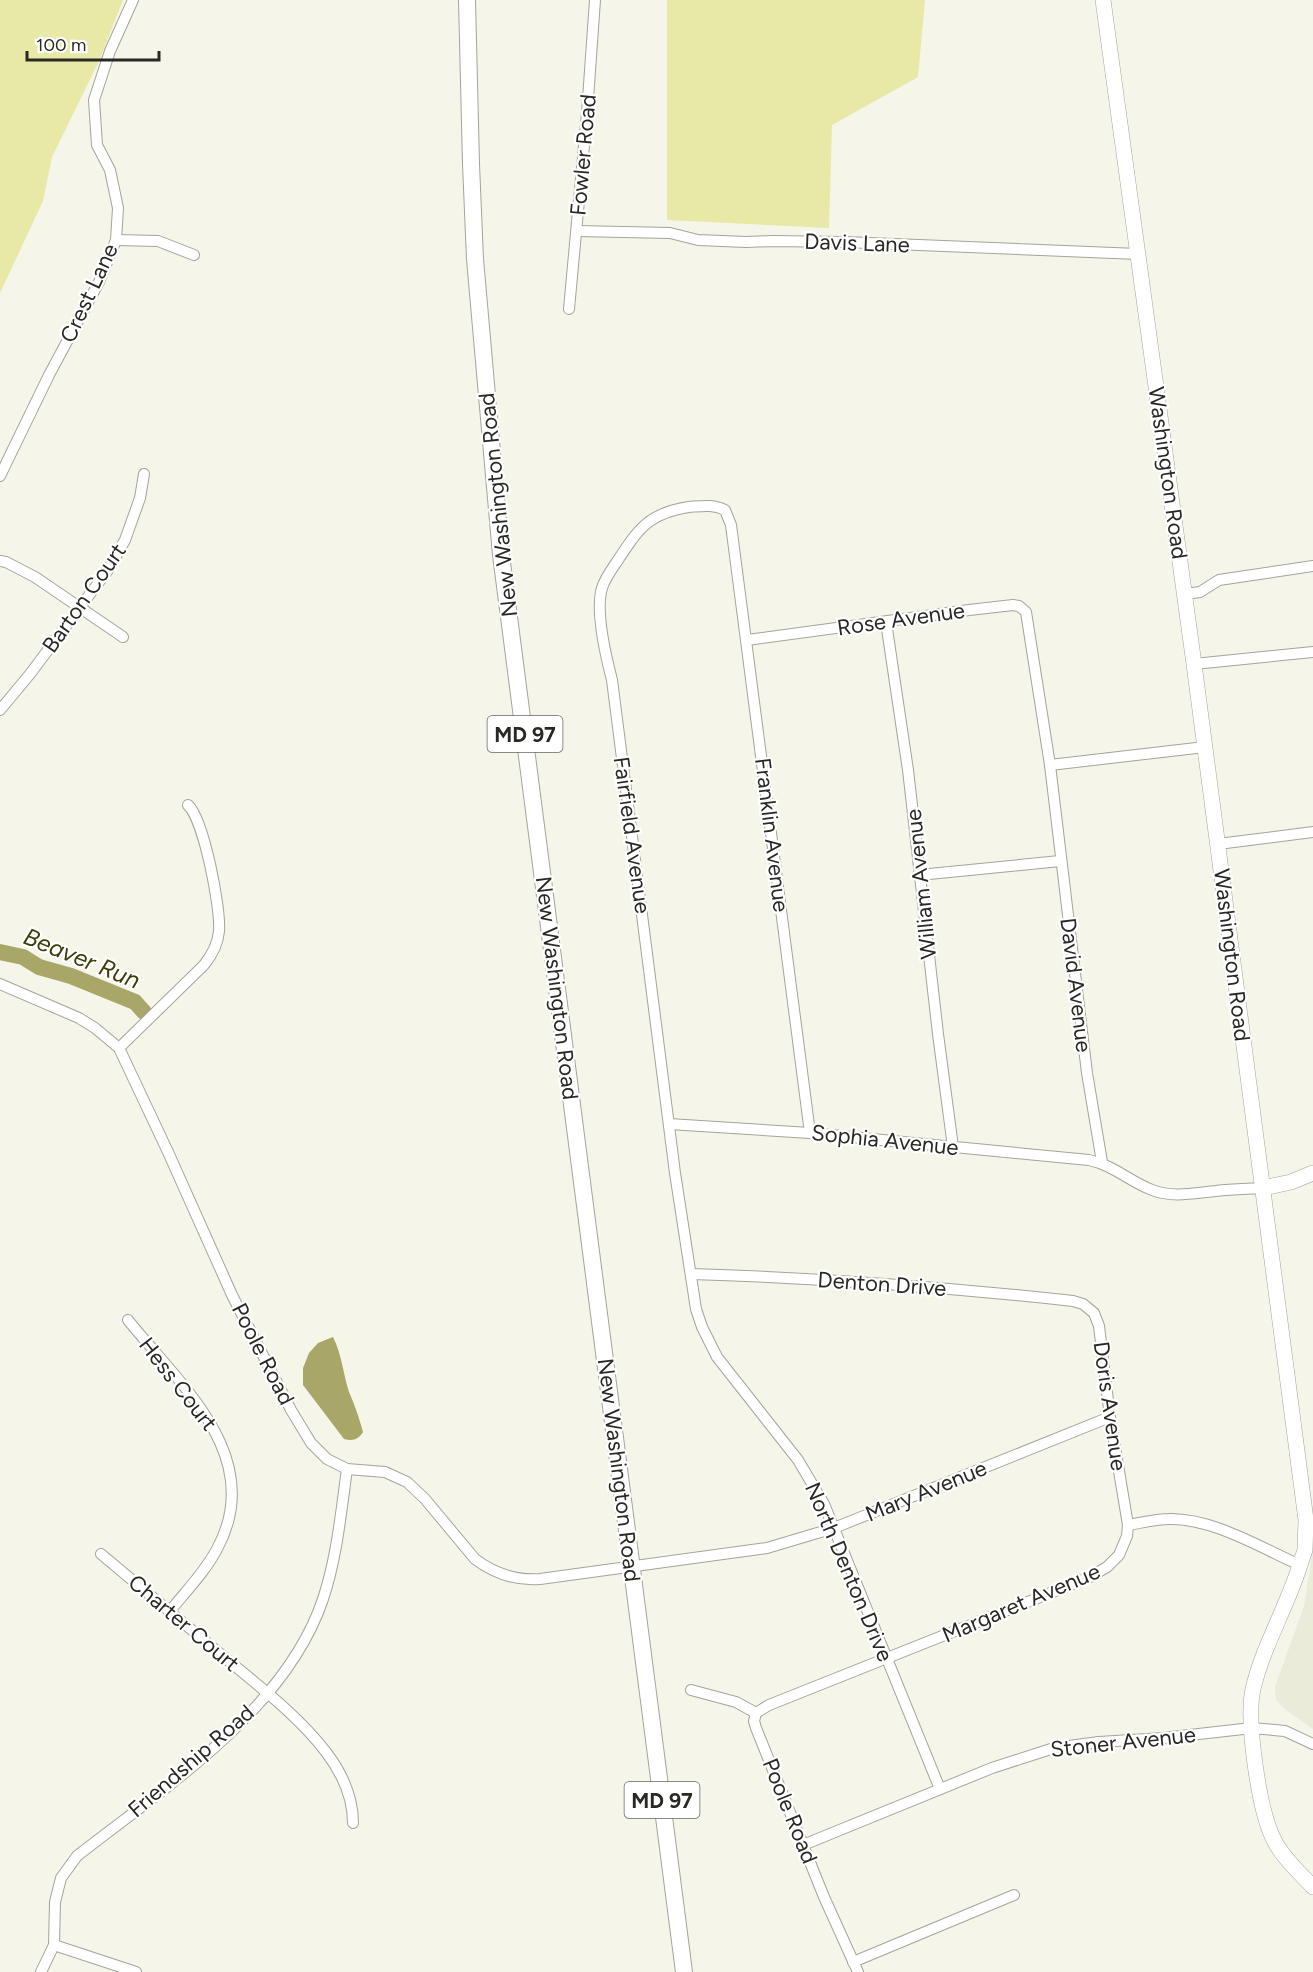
<svg xmlns="http://www.w3.org/2000/svg" width="1313" height="1972" font-family="Figtree,sans-serif">
	<style>
		.built { fill: #ebebd9 }
		.green { fill: #e8e8a7 }
		.water { fill: #a8a767 }
		.lines { fill: none; stroke-linecap: round; stroke-linejoin: round }
		.river { stroke: #a8a767; stroke-width: 16 }
		.street-casing { stroke: #a4a49a; stroke-width: 12 }
		.secondary-casing { stroke: #a4a49a; stroke-width: 16 }
		.primary-casing { stroke: #a4a49a; stroke-width: 18 }
		.street { stroke: #fff; stroke-width: 10 }
		.secondary { stroke: #fff; stroke-width: 15 }
		.primary { stroke: #fff; stroke-width: 16 }
		.labels { text-anchor: middle; dominant-baseline: central; stroke-width: 4.5; stroke-linejoin: round; paint-order: stroke }
		.shield { fill: #fff; stroke: #686866; stroke-width: 1.5 }
		.shield-label { font-size: 21px; font-weight: bold; fill: #282824 }
		.street-label { font-size: 22px; fill: #282824; stroke: #fff }
		.water-label { font-size: 24px; font-style: italic; fill: #3e3c08; stroke: #fff }
	</style>
	<rect width="100%" height="100%" fill="#f5f5ea"/>
	<path class="built" d="M1313 1549V1729L1286 1710 1276 1700 1275 1687 1304 1606Z"/>
	<g class="green">
		<path d="M0 0H123L99 61 52 157 43 201 0 293Z"/>
		<path d="M667 0H925L918 77 832 125 829 228 667 220Z"/>
	</g>
	<path class="water" d="M333 1337C342 1355 343 1373 349 1392 355 1406 359 1417 363 1432 358 1440 353 1441 344 1439L303 1385V1368L309 1353 318 1343Z"/>
	<g class="lines">
		<path class="river" d="M0 952 23 957 39 967 71 976 135 1002 144 1012"/>
		<g class="street-casing">
			<g id="street">
				<path d="M577 231 670 233 698 240 746 242 772 241 844 242 1138 254"/>
				<path d="M116 240 158 241 194 255"/>
				<path d="M569 309 587 113 595 0"/>
				<path d="M0 476 49 375 99 282 116 240 118 208 110 170 97 145 94 100 110 51 133 0"/>
				<path d="M0 561 6 562 35 577 123 637"/>
				<path d="M1185 594 1200 592 1219 580 1313 566"/>
				<path d="M886 622 908 770 938 1034 953 1147"/>
				<path d="M747 640 969 610 1013 605 1019 606 1026 612 1050 765 1087 1073 1102 1162"/>
				<path d="M1194 664 1313 652"/>
				<path d="M0 710 30 674 108 570 125 540 140 498 144 474"/>
				<path d="M1050 765 1205 747"/>
				<path d="M1218 844 1313 832"/>
				<path d="M919 875 1060 861"/>
				<path d="M0 984 79 1018 95 1028 119 1048 168 1152 232 1295 291 1410 311 1443 327 1459 347 1469 385 1472 407 1482 425 1499 475 1559C495 1574 515 1581 540 1579L767 1548 834 1528 1110 1417"/>
				<path d="M119 1048 204 965C212 955 218 944 219 931 221 909 204 820 188 805"/>
				<path d="M669 1124 810 1133 1089 1160C1113 1165 1129 1181 1152 1190 1173 1198 1194 1193 1216 1191 1232 1189 1247 1189 1263 1188"/>
				<path d="M810 1133 731 525 725 510C713 504 702 506 689 507 649 513 639 528 618 560 612 569 605 578 602 588 595 611 606 657 612 680L675 1173 696 1309 702 1327 717 1357 798 1460 824 1504 940 1789"/>
				<path d="M691 1274C819 1278 946 1287 1073 1301L1083 1304 1094 1313 1099 1326 1110 1417 1128 1525 1127 1536 1119 1555 1107 1567 1088 1578 769 1705 756 1713"/>
				<path d="M128 1320C180 1385 267 1457 217 1549 205 1572 186 1591 170 1611"/>
				<path d="M1128 1525C1141 1523 1155 1519 1169 1519 1213 1518 1261 1548 1300 1565"/>
				<path d="M101 1554C144 1590 187 1626 230 1662 264 1690 300 1718 326 1752 342 1773 353 1797 353 1823"/>
				<path d="M691 1690 736 1702 756 1713"/>
				<path d="M756 1713 754 1721 756 1728 824 1897 858 1972"/>
				<path d="M803 1845 992 1768 1054 1748 1099 1742 1163 1738 1252 1728 1285 1731 1313 1744"/>
				<path d="M54 1945 136 1972"/>
				<path d="M853 1962 1014 1895"/>
				<path d="M41 1972 54 1945 55 1902 61 1878 77 1856C165 1787 286 1710 323 1599 337 1557 341 1512 347 1469"/>
			</g>
		</g>
		<g class="secondary-casing">
			<g id="secondary">
				<path d="M1103 0 1194 664 1306 1520 1305 1550 1300 1565C1287 1607 1263 1646 1253 1689 1246 1721 1259 1813 1275 1842 1284 1859 1300 1873 1313 1887"/>
				<path d="M1263 1188 1291 1182 1313 1173"/>
			</g>
		</g>
		<g class="primary-casing">
			<path id="primary" d="M467 0 471 164 475 259 501 555 684 1972"/>
		</g>
		<use href="#street" class="street"/>
		<use href="#secondary" class="secondary"/>
		<use href="#primary" class="primary"/>
	</g>
	<g class="labels">
		<g class="shield">
			<rect x="487.5" y="716" width="75" height="36" rx="4.5"/>
			<rect x="624.5" y="1782" width="75" height="36" rx="4.5"/>
		</g>
		<g class="shield-label">
			<text x="525" y="734">MD 97</text>
			<text x="662" y="1800">MD 97</text>
		</g>
		<g class="street-label">
			<text transform="translate(583 155) rotate(-85)">Fowler Road</text>
			<text transform="translate(857 243) rotate(2)">Davis Lane</text>
			<text transform="translate(89 293) rotate(-65)">Crest Lane</text>
			<text transform="translate(1168 473) rotate(82)">Washington Road</text>
			<text transform="translate(498 505) rotate(-96)">New Washington Road</text>
			<text transform="translate(84 598) rotate(-55)">Barton Court</text>
			<text transform="translate(901 619) rotate(-8)">Rose Avenue</text>
			<text transform="translate(632 835) rotate(82)">Fairfield Avenue</text>
			<text transform="translate(772 835) rotate(83)">Franklin Avenue</text>
			<text transform="translate(921 884) rotate(-96)">William Avenue</text>
			<text transform="translate(1232 955) rotate(83)">Washington Road</text>
			<text transform="translate(1076 985) rotate(83)">David Avenue</text>
			<text transform="translate(557 988) rotate(83)">New Washington Road</text>
			<text transform="translate(885 1140) rotate(6)">Sophia Avenue</text>
			<text transform="translate(882 1284) rotate(4)">Denton Drive</text>
			<text transform="translate(263 1354) rotate(63)">Poole Road</text>
			<text transform="translate(178 1384) rotate(52)">Hess Court</text>
			<text transform="translate(1110 1406) rotate(82)">Doris Avenue</text>
			<text transform="translate(619 1470) rotate(83)">New Washington Road</text>
			<text transform="translate(926 1491) rotate(-22)">Mary Avenue</text>
			<text transform="translate(849 1572) rotate(67)">North Denton Drive</text>
			<text transform="translate(1021 1603) rotate(-23)">Margaret Avenue</text>
			<text transform="translate(184 1623) rotate(40)">Charter Court</text>
			<text transform="translate(1123 1742) rotate(-6)">Stoner Avenue</text>
			<text transform="translate(191 1761) rotate(-41)">Friendship Road</text>
			<text transform="translate(790 1811) rotate(68)">Poole Road</text>
		</g>
		<g class="water-label">
			<text transform="translate(82 958) rotate(22)">Beaver Run</text>
		</g>
	</g>
	<path d="M27 51v9h132v-9" fill="none" stroke="#282824" stroke-width="3"/>
	<text x="36" y="51" font-size="18" fill="#282824" stroke="#ffffff" stroke-width="4.5" paint-order="stroke">100 m</text>
</svg>
